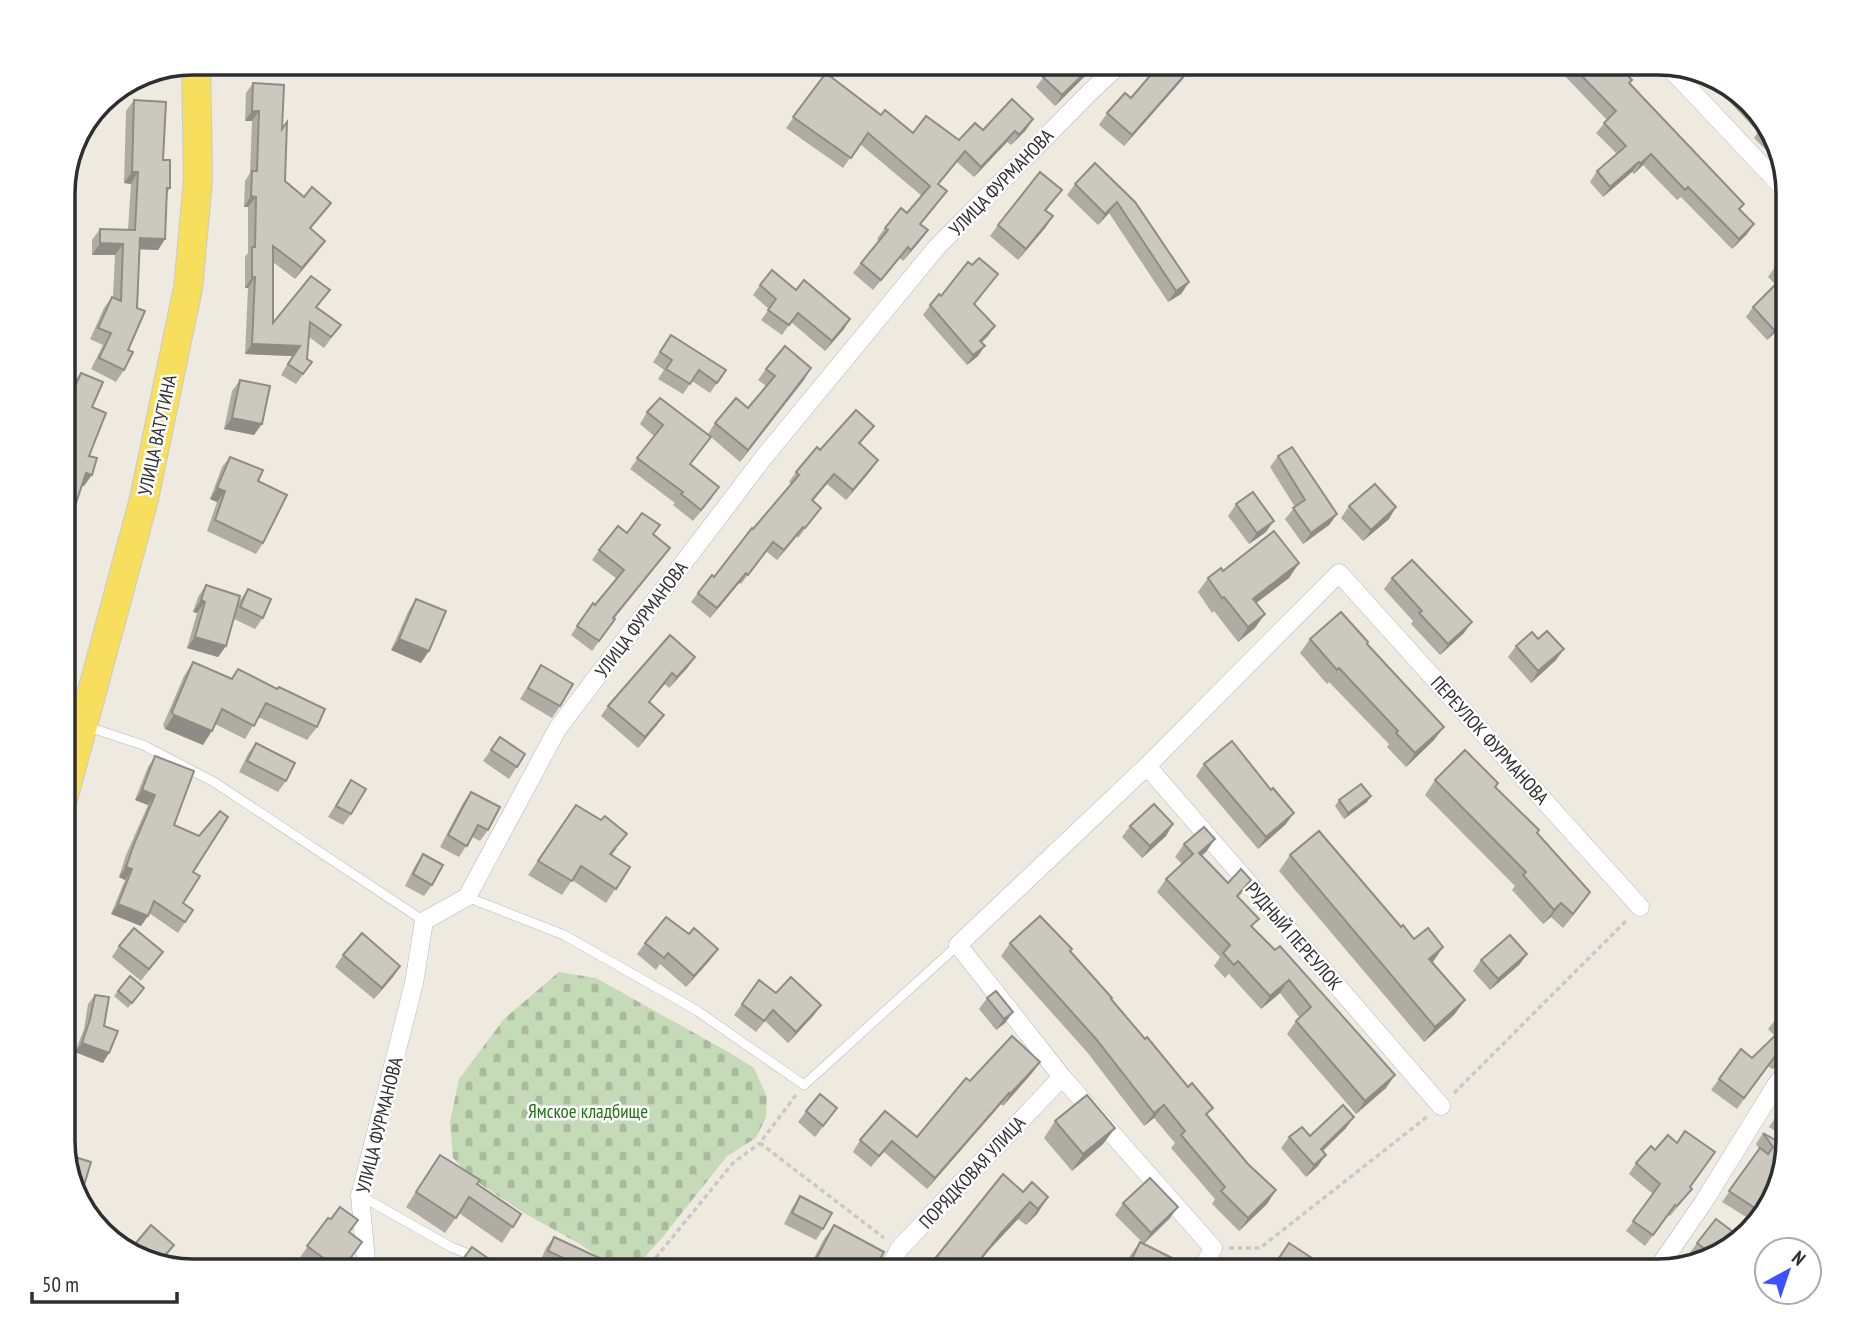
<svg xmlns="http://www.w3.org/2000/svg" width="1851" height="1334" font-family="'PT Sans Narrow',sans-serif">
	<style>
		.cemetery { fill: url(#cemetery-stones) }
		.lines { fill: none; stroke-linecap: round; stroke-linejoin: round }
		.service-casing { stroke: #b4b5c1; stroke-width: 10 }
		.minor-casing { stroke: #b4b5c1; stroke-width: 19 }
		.primary-casing { stroke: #c9c9c9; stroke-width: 30 }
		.path { stroke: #c9c9c9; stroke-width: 3.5; stroke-dasharray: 5 3.5; stroke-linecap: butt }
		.service { stroke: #fff; stroke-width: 9 }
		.minor { stroke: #fff; stroke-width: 18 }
		.primary { stroke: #f7df5d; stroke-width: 28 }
		.wall { fill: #afaca3 }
		.shaded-wall { fill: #8e8c85 }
		.building { fill: #cbc8be; stroke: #8e8c85; stroke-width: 2 }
		.labels { text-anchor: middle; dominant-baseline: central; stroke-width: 5; stroke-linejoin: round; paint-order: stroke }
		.street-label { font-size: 19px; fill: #2e2e2e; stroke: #fff }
		.park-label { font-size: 19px; fill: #247018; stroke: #fff }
		.rim { fill: none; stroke: #2e2e2e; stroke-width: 3.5 }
	</style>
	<defs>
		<pattern id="cemetery-stones" width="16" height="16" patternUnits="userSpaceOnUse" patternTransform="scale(1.75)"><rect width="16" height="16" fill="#c5dab6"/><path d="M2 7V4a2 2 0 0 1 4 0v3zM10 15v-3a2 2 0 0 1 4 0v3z" fill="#aabb9d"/></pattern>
	</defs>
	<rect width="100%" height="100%" fill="#efeae0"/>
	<path class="cemetery" d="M559 972 596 978 730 1053 754 1068 767 1097 766 1117 756 1138 727 1156 662 1238 632 1271 614 1268 580 1244 524 1213 473 1179 453 1158 450 1122 459 1079 504 1019Z"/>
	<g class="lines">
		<g class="service-casing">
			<g id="service">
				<path d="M85 726 143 745 214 782 424 921"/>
				<path d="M467 897 564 935 696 1010 804 1085 958 945"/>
				<path d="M361 1196 451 1247 476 1257"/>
				<path d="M489 1262 510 1271"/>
			</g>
		</g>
		<g class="minor-casing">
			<g id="minor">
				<path d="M1668 66 1788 193"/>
				<path d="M1147 766 1441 1106"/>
				<path d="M367 1271 360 1196 414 983 424 921 467 897 558 728 764 457 937 247 1090 92 1121 63"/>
				<path d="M888 1271 899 1249 1062 1077"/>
				<path d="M1201 1271 1213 1248 1062 1077 958 945 1147 766 1339 573 1640 907"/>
				<path d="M1656 1271 1703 1203 1776 1085 1788 1071"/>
			</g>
		</g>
		<g class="primary-casing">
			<path id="primary" d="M63 799 144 499 188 288 198 180 196 63"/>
		</g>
		<g class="path">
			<path d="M1454 1093 1627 920"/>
			<path d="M796 1095 760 1143 884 1238"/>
			<path d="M1229 1248H1260L1428 1116"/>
			<path d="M645 1271 733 1163 760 1143"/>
		</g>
		<use href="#service" class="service"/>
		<use href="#minor" class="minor"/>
		<use href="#primary" class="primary"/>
	</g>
	<g class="wall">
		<path d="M1025 63H1098L1055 106 1036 87 1043 78Z"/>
		<path d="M1569 63 1630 83 1744 204 1740 210 1754 224 1747 234 1732 249 1681 197 1677 200 1643 165 1634 174 1632 172 1603 197 1590 182 1597 171 1617 154 1596 133 1607 120 1562 73Z"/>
		<path d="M1190 69 1182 80 1124 146 1099 125 1107 113 1131 98Z"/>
		<path d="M826 73 881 115 913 133 959 140 1026 130 1011 145 1007 142 974 177 957 162 938 184 947 191 921 224 920 241 903 261 900 258 873 290 853 273 879 240 877 239 885 228 907 213 922 196 860 144 843 168 786 128Z"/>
		<path d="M1710 81 1737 90 1774 135 1780 160 1779 159 1777 161 1754 138 1758 132Z"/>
		<path d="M253 83 282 129 285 181 304 197 331 203 311 228 318 251 295 279 273 262V323L317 307 341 325 324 348 309 337 307 359 312 362 296 384 281 375 292 356 245 354 248 288H245V257L248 253V207H244L245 181 250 173 252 121H245L246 93Z"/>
		<path d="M134 100 163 160 170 188 167 193 165 239 158 250 140 249 124 370 116 382 91 369 103 345 90 339 104 308 112 297H113L115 255H92V240L100 229H128L131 184 124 183 126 111Z"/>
		<path d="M1095 163 1189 282 1181 294 1168 302 1109 213 1098 225 1067 195 1075 184Z"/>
		<path d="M1062 190 1046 211 1053 216 1045 228 1018 260 990 236 998 225Z"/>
		<path d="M1788 253V321L1767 340 1746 317 1753 307 1775 284 1768 277 1775 267Z"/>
		<path d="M972 265 998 274 974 304 995 326 988 336 982 342 978 356 967 365 923 315 930 305 941 296Z"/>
		<path d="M760 285 796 290 844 329 825 351 791 322 782 335 761 320 769 309 753 295Z"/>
		<path d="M671 335 726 370 710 393 692 381 683 394 658 379 664 370 653 362Z"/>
		<path d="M811 368 740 462 711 437 691 464 712 498 693 521 673 505 675 503 630 469 654 436 640 424 647 412 708 434 715 423 748 408 766 386 758 380 766 369Z"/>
		<path d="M81 373 92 407 89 456 84 486 82 485 63 529V406L73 383Z"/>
		<path d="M240 380 254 435 224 429 232 391Z"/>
		<path d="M874 426 860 444 871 470 846 500 827 484 813 501 821 508 798 538 797 536 777 560 766 551 741 584 739 583 710 618 691 602 698 593 714 577 792 484 789 482 796 472 820 450Z"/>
		<path d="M1278 456 1337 514 1329 525 1303 544 1285 519 1295 507 1270 467Z"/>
		<path d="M230 457 263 543 256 554 207 531 217 502 210 499 222 467Z"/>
		<path d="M1236 504 1266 532 1249 544 1228 516Z"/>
		<path d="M1349 506 1389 519 1363 541 1341 518Z"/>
		<path d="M627 533 653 534 670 548 614 618 615 619 592 651 571 635 593 603 595 605 617 579 592 560 599 550Z"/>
		<path d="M1299 563 1289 578 1256 603 1255 628 1238 642 1214 611 1212 613 1198 592 1208 578 1223 571Z"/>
		<path d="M1392 578 1464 633 1440 655 1411 624 1413 621 1384 589Z"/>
		<path d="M206 585 237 607 240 600 248 589 263 618 255 629 234 619 226 646 218 657 187 648 197 613 193 612 198 597Z"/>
		<path d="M416 599 421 663 391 650 409 610Z"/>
		<path d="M670 635 688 667 669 688 665 684 649 702 664 715 638 748 601 716 608 706Z"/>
		<path d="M1310 639 1367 644 1434 740 1406 767 1387 747 1389 744 1329 682 1327 684 1300 653Z"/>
		<path d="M1538 639 1556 660 1531 683 1508 657 1516 646Z"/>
		<path d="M193 662 231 678 238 669 317 727 307 740 258 717 245 739 215 724 203 745 165 729 163 725 184 676Z"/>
		<path d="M541 665 560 706 552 718 520 699Z"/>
		<path d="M500 737 525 754 509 779 483 761Z"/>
		<path d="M256 743 286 781 278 792 239 772 248 754Z"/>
		<path d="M155 756 174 825 193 872 183 903 193 910 178 933 149 913 141 926 111 914 125 880 119 877 126 855 148 805 135 800 148 767Z"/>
		<path d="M1204 764 1286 824 1258 849 1196 776Z"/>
		<path d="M351 780V814L343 825 328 817Z"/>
		<path d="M1435 780 1498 783 1496 787 1537 833 1580 906 1563 928 1551 917 1543 924 1512 890 1515 886 1425 795Z"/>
		<path d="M471 792 488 830 480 841 472 837 459 857 440 847 463 803Z"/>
		<path d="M1339 800 1367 802 1344 819 1335 806Z"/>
		<path d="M576 805 617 848 612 855 630 867 606 903 572 880 562 895 528 875Z"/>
		<path d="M1130 826 1166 836 1142 858 1122 837Z"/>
		<path d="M1215 839 1206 852 1201 855 1228 883 1242 893 1238 897 1253 927 1386 1088 1356 1114 1287 1034 1296 1021 1300 1018 1280 993 1261 1009 1229 974 1225 978 1214 966 1220 957 1157 892 1166 879 1182 864 1175 857 1184 844Z"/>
		<path d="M423 854 432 885 424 896 405 886 415 866Z"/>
		<path d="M1290 855 1401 927 1414 939 1443 947 1433 962 1465 1000 1454 1015 1424 1042 1279 871Z"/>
		<path d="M645 943 710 960 686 987 660 964 656 970 637 954Z"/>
		<path d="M1010 943 1070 951 1248 1164 1276 1190 1267 1204 1239 1231 1212 1204 1215 1199 1171 1148 1175 1143 1154 1118 1144 1126 1087 1052 1001 956Z"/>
		<path d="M119 946 163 952 141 981 112 957Z"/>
		<path d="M1527 954 1519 965 1490 990 1473 971 1481 960Z"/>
		<path d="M343 955 400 966 374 999 335 967Z"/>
		<path d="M144 988 128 1008 114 996 118 991Z"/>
		<path d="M95 995 104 1026 103 1063 75 1052 84 1029 88 1004Z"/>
		<path d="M987 998 1013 1012 1005 1023 996 1030 979 1009Z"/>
		<path d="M742 1004 821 1005 813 1016 788 1043 765 1021 756 1032 734 1015Z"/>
		<path d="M1788 1007 1785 1060 1772 1069 1768 1066 1737 1109 1711 1090 1741 1049 1752 1058 1775 1036 1768 1029 1776 1019Z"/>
		<path d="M1040 1062 1032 1073 1003 1106 1001 1104 927 1189 884 1152 871 1167 853 1152 860 1140 917 1137 970 1081Z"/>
		<path d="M1788 1100V1141L1768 1201 1766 1204 1763 1202 1751 1220 1722 1202 1759 1149 1756 1144 1763 1133 1776 1141 1781 1135 1769 1127Z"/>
		<path d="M806 1111 829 1119 815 1137 798 1122Z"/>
		<path d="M1055 1121 1115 1128 1103 1144 1072 1171 1044 1138Z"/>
		<path d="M1346 1128 1323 1151 1318 1166 1306 1177 1281 1148 1289 1137 1310 1136Z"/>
		<path d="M440 1155 477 1184 521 1214 502 1243 459 1213 445 1233 406 1207Z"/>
		<path d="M1636 1163 1690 1187 1684 1199 1670 1216 1668 1215 1645 1246 1626 1231 1653 1194 1629 1174Z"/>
		<path d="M1023 1192 1048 1197 1037 1214 1026 1225 1018 1219 989 1250 972 1271H925Z"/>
		<path d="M800 1196 823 1229 816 1240 784 1224 792 1208Z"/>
		<path d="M1123 1203 1170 1218 1144 1244 1170 1271H1123L1129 1257 1140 1242H1142L1115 1215Z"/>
		<path d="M328 1218 349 1233 342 1271H307L296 1263Z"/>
		<path d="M834 1225 876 1267 873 1271H807L824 1239Z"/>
		<path d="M554 1237 601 1271H559L540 1262 546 1248Z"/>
		<path d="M1289 1243 1316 1271H1274L1271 1269Z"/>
		<path d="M1697 1243 1716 1257 1698 1261 1689 1254Z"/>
	</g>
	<g class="shaded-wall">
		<path d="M1095 63H1098L1055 106 1062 95Z"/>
		<path d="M1190 69 1182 80 1124 146 1132 135Z"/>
		<path d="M252 111H259L252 121H245Z"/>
		<path d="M1033 119 1026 130 1011 145 1019 135Z"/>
		<path d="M1015 131 1007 142 974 177 981 167Z"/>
		<path d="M1651 154 1643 165 1634 174 1641 163Z"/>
		<path d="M1639 162 1632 172 1603 197 1610 187Z"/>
		<path d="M132 172H138L131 184 124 183Z"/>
		<path d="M251 196 256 197 248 207H244Z"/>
		<path d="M1117 202 1109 213 1098 225 1105 214Z"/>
		<path d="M1053 216 1045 228 1018 260 1026 249Z"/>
		<path d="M1754 224 1747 234 1732 249 1739 239Z"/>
		<path d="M928 230 920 241 903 261 911 250Z"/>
		<path d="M140 238 165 239 158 250 132 249Z"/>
		<path d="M325 241 318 251 295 279 302 268Z"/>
		<path d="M100 243 123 244 115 255H92Z"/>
		<path d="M252 277H255L248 288H245Z"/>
		<path d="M1189 282 1181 294 1168 302 1176 291Z"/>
		<path d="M1788 317V321L1767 340 1774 330Z"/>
		<path d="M850 319 844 329 825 351 832 341Z"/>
		<path d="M995 326 988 336 973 350 980 341Z"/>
		<path d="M252 344 300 346 292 356 245 354Z"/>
		<path d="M985 346 978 356 967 365 973 355Z"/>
		<path d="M811 368 804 380 740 462 748 450Z"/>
		<path d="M232 418 262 424 254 435 224 429Z"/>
		<path d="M878 460 871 470 846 500 853 490Z"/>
		<path d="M86 473 92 475 84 486 78 484Z"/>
		<path d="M217 488 225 491 217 502 210 499Z"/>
		<path d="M1396 507 1389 519 1363 541 1371 530Z"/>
		<path d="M1337 514 1329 525 1303 544 1311 533Z"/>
		<path d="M63 516 71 518 63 529Z"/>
		<path d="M1274 521 1266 532 1249 544 1257 533Z"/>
		<path d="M803 527 797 536 777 560 784 550Z"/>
		<path d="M670 548 663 557 607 627 613 618Z"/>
		<path d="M1299 563 1289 578 1243 613 1253 599Z"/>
		<path d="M746 573 739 583 710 618 717 608Z"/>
		<path d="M201 600 205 602 197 613 193 612Z"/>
		<path d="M1265 614 1255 628 1238 642 1248 627Z"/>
		<path d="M1472 622 1464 633 1440 655 1448 644Z"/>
		<path d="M195 637 226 646 218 657 187 648Z"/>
		<path d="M399 639 429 651 421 663 391 650Z"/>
		<path d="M1564 649 1556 660 1531 683 1538 671Z"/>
		<path d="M695 657 688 667 669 688 677 677Z"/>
		<path d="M672 673 665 684 641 712 649 702Z"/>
		<path d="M174 715 212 731 203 745 165 729Z"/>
		<path d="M664 715 657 725 638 748 645 737Z"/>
		<path d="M1444 727 1434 740 1406 767 1415 753Z"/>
		<path d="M142 790 155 795 148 805 135 800Z"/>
		<path d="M1371 796 1367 802 1344 819 1348 813Z"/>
		<path d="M1294 813 1286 824 1258 849 1266 837Z"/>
		<path d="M1173 824 1166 836 1142 858 1150 846Z"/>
		<path d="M1215 839 1206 852 1190 866 1199 853Z"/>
		<path d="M126 867 132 869 125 880 119 877Z"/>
		<path d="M1590 892 1580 906 1563 928 1573 914Z"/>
		<path d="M1561 903 1551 917 1543 924 1554 910Z"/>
		<path d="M118 904 148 916 141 926 111 914Z"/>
		<path d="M1443 947 1432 963 1429 959Z"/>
		<path d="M718 949 710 960 686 987 694 976Z"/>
		<path d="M1527 954 1519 965 1490 990 1498 979Z"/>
		<path d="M400 966 393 977 374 999 382 988Z"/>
		<path d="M1289 980 1280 993 1261 1009 1270 996Z"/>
		<path d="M1465 1000 1454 1015 1424 1042 1435 1027Z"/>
		<path d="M821 1005 813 1016 788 1043 796 1032Z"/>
		<path d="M1013 1012 1005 1023 996 1030 1004 1019Z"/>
		<path d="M82 1043 109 1053 103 1063 75 1052Z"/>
		<path d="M1788 1053V1061L1785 1060 1772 1069 1779 1059Z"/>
		<path d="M1040 1062 1032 1073 1003 1106 1010 1094Z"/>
		<path d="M1395 1075 1386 1088 1356 1114 1365 1101Z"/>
		<path d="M1009 1093 1001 1104 927 1189 935 1178Z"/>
		<path d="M1164 1105 1154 1118 1144 1126 1154 1113Z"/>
		<path d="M1354 1117 1346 1128 1313 1160 1321 1149Z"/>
		<path d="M1115 1128 1103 1144 1072 1171 1083 1154Z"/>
		<path d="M1326 1155 1318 1166 1306 1177 1314 1165Z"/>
		<path d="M1276 1190 1267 1204 1239 1231 1248 1218Z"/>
		<path d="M1048 1197 1037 1214 1026 1225 1038 1209Z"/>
		<path d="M1030 1202 1018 1219 989 1250 972 1271H971L1001 1233Z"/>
		<path d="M1178 1207 1170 1218 1143 1244 1151 1233Z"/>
	</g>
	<g class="building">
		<path d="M1046 63H1095L1062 95 1043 77 1052 68Z"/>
		<path d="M1161 63H1182L1190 69 1132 135 1107 113 1125 93 1131 98Z"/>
		<path d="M1569 63H1616L1632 80 1629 83 1744 204 1739 209 1754 224 1739 239 1688 187 1685 190 1651 154 1641 163 1639 162 1610 187 1597 171 1626 146 1604 123 1616 111Z"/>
		<path d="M826 73 881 115 885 110 913 133 926 116 959 140 975 123 983 130 1012 99 1033 119 1019 135 1015 131 981 167 965 151 938 184 947 191 920 224 928 230 911 250 908 247 881 280 861 263 888 230 885 228 901 208 907 213 930 186 868 133 851 158 793 117Z"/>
		<path d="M253 83 284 85 282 129 287 122 285 181 304 197 312 187 331 203 310 228 325 241 302 268 273 246V323L311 276 330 290 316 307 341 325 331 337 310 322 307 359 312 362 303 374 288 364 300 346 252 344 255 277H252V247H255L256 197 251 196 252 171H257L259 111H252Z"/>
		<path d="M134 100 166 102 163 160H170V188H167L165 239 140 238 137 308 145 311 128 350 133 352 124 370 99 358 111 333 98 328 112 297 121 301 123 244 100 243V229L135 230 138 172H132Z"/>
		<path d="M1765 124 1774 135 1776 143 1761 127Z"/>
		<path d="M1095 163 1135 202 1189 282 1176 291 1117 202 1105 214 1075 184Z"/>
		<path d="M1040 172 1062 190 1045 210 1053 216 1026 249 998 225Z"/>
		<path d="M1788 253V317L1774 330 1753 307 1784 276 1775 267Z"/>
		<path d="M979 258 998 274 974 304 995 326 980 341 985 346 973 355 930 305 939 294 941 296 968 262 972 265Z"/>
		<path d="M772 270 796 290 804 280 850 319 832 341 798 313 789 325 768 310 776 299 760 285Z"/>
		<path d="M671 335 726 370 717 383 699 370 690 384 666 369 672 360 660 352Z"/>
		<path d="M785 346 811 368 748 450 715 423 736 398 748 408 775 376 766 369Z"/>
		<path d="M81 373 103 382 92 407 106 413 89 456 97 458 92 475 86 473 71 518 63 516V412Z"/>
		<path d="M240 380 270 386 262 424 232 418Z"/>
		<path d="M660 398 711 437 690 464 719 487 701 510 681 494 683 492 637 458 663 425 647 412Z"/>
		<path d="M856 410 874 426 859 443 878 460 853 490 834 474 812 500 821 508 805 528 803 527 784 550 773 542 748 575 746 573 717 608 698 593 712 575 714 577 752 528 753 529 799 475 796 472 817 447 820 450Z"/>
		<path d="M1292 447 1337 514 1311 533 1293 508 1305 500 1278 456Z"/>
		<path d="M230 457 263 470 258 481 287 495 263 543 215 520 225 491 217 488Z"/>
		<path d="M1375 484 1396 507 1371 530 1349 506Z"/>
		<path d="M1253 492 1274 521 1257 533 1236 504Z"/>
		<path d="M642 513 660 525 653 534 670 548 613 618 615 619 599 641 577 626 593 603 595 605 624 570 599 550 618 526 627 533Z"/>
		<path d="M1274 531 1299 563 1253 599 1265 614 1248 627 1224 597 1222 598 1208 578 1221 568 1223 571Z"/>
		<path d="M1412 560 1472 622 1448 644 1419 613 1422 611 1392 578Z"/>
		<path d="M206 585 240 596 226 646 195 637 205 602 201 600Z"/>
		<path d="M248 589 271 599 263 618 240 607Z"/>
		<path d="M416 599 446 611 429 651 399 639Z"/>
		<path d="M1341 612 1368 642 1367 644 1444 727 1415 753 1396 733 1398 731 1339 668 1337 670 1310 639Z"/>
		<path d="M1547 631 1564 649 1538 671 1516 646 1532 632 1538 639Z"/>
		<path d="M670 635 695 657 677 677 672 673 649 702 664 715 645 737 608 706Z"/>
		<path d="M193 662 232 679 238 669 277 689 279 687 325 709 317 727 266 703 254 726 222 709 212 731 174 715 172 712Z"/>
		<path d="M541 665 573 684 560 706 528 688Z"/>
		<path d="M500 737 525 754 517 767 491 750Z"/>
		<path d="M1232 741 1271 790 1273 788 1294 813 1266 837 1204 764Z"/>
		<path d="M256 743 295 763 286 781 247 761Z"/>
		<path d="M1465 750 1498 783 1495 787 1539 830 1537 833 1590 892 1573 914 1561 903 1554 910 1523 875 1526 872 1435 780Z"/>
		<path d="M155 756 194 771 174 825 199 836 220 811 228 817 193 872 200 876 183 903 193 910 185 922 154 901 148 916 118 904 132 869 126 867 134 844 155 795 142 790Z"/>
		<path d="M351 780 366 789 351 814 336 806Z"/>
		<path d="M1361 784 1371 796 1348 813 1339 800Z"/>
		<path d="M471 792 500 807 488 830 478 825 467 846 448 835Z"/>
		<path d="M1154 804 1173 824 1150 846 1130 826Z"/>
		<path d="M576 805 601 820 605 816 627 834 610 854 630 867 616 889 581 866 572 881 538 861Z"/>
		<path d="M1204 827 1215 839 1199 853 1228 883 1241 869 1251 880 1237 896 1259 919 1251 926 1275 950 1280 946 1395 1075 1365 1101 1296 1021 1311 1007 1289 980 1270 996 1238 961 1234 965 1223 953 1230 945 1166 879 1193 854 1184 844Z"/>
		<path d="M1319 831 1401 927 1403 925 1414 939 1428 928 1443 947 1429 959 1465 1000 1435 1027 1290 855Z"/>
		<path d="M423 854 443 865 432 885 413 874Z"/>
		<path d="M1040 916 1072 949 1070 951 1112 998 1111 999 1145 1039 1147 1037 1188 1087 1192 1083 1213 1108 1206 1114 1248 1164 1276 1190 1248 1218 1221 1191 1225 1187 1181 1135 1185 1131 1164 1105 1154 1113 1096 1039 1010 943Z"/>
		<path d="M666 917 689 934 694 928 718 949 694 976 668 953 664 958 645 943Z"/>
		<path d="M134 928 163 952 149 969 119 946Z"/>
		<path d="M362 933 400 966 382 988 343 955Z"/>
		<path d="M1510 935 1527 954 1498 979 1481 960Z"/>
		<path d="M130 976 144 988 132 1003 118 991Z"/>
		<path d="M791 977 821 1005 796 1032 773 1010 764 1021 742 1004 759 980 776 993Z"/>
		<path d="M996 991 1013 1012 1004 1019 987 998Z"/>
		<path d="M95 995 109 997 104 1026 118 1031 109 1053 82 1043 90 1019Z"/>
		<path d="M1788 1007V1053L1779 1059 1776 1055 1744 1098 1719 1079 1741 1049 1752 1058 1784 1027 1776 1019Z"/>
		<path d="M1012 1036 1040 1062 1010 1094 1009 1093 935 1178 892 1141 879 1156 860 1140 885 1111 917 1137 966 1078 970 1081Z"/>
		<path d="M820 1094 837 1108 823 1126 806 1111Z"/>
		<path d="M1087 1095 1115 1128 1083 1154 1055 1121Z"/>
		<path d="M1788 1100V1141L1771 1192 1770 1191 1758 1210 1729 1191 1760 1148 1768 1154 1773 1147 1763 1133 1777 1141 1788 1124 1777 1116Z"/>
		<path d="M1343 1105 1354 1117 1321 1149 1326 1155 1314 1165 1289 1137 1302 1127 1310 1136Z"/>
		<path d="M1685 1131 1715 1152 1690 1187 1692 1189 1677 1206 1675 1205 1653 1235 1633 1221 1660 1184 1636 1163 1651 1146 1655 1150 1668 1135 1677 1143Z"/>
		<path d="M65 1154 91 1162 79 1202Z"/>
		<path d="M440 1155 480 1180 477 1184 521 1214 513 1227 469 1197 456 1218 416 1192Z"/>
		<path d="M1003 1174 1023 1192 1032 1182 1048 1197 1038 1209 1030 1202 1001 1233 971 1271H925Z"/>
		<path d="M1150 1178 1178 1207 1151 1233 1123 1203Z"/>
		<path d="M800 1196 832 1213 823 1229 792 1213Z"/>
		<path d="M340 1207 358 1220 349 1232 362 1242 341 1271 307 1246 328 1218 331 1219Z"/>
		<path d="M88 1215 121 1247 114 1244Z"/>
		<path d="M1716 1219 1740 1237 1715 1257 1697 1243Z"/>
		<path d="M151 1225 174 1245 161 1260 130 1250Z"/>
		<path d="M834 1225 884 1252 876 1267 866 1262 861 1271H810Z"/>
		<path d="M554 1237 606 1261 601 1271H591L548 1251Z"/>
		<path d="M1140 1242 1176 1260 1170 1271H1126Z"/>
		<path d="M1289 1243 1321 1264 1316 1271H1299L1279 1258Z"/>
		<path d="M472 1247 503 1269 501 1271H454Z"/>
		<path d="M685 1259 700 1268 698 1271H678Z"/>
	</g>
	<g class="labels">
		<g class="street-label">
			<text transform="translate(1001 182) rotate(-46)">УЛИЦА ФУРМАНОВА</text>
			<text transform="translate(157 435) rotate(-78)">УЛИЦА ВАТУТИНА</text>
			<text transform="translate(641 619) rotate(-53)">УЛИЦА ФУРМАНОВА</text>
			<text transform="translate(1490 740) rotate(48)">ПЕРЕУЛОК ФУРМАНОВА</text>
			<text transform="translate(1294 936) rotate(49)">РУДНЫЙ ПЕРЕУЛОК</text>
			<text transform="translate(379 1125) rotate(-76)">УЛИЦА ФУРМАНОВА</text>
			<text transform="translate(972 1172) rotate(-47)">ПОРЯДКОВАЯ УЛИЦА</text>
		</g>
		<g class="park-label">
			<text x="588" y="1111">Ямское кладбище</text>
		</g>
	</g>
	<path d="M0 0H1851V1334H0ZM193 75H1658A118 118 0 0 1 1776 193V1141A118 118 0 0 1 1658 1259H193A118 118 0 0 1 75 1141V193A118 118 0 0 1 193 75Z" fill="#fff" fill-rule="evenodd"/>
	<path class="rim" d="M193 75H1658A118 118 0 0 1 1776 193V1141A118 118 0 0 1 1658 1259H193A118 118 0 0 1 75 1141V193A118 118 0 0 1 193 75Z"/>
	<g transform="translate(1788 1271) rotate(40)"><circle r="33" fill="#ffffff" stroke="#ababab" stroke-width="2"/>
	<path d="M0-5L12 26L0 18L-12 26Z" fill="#3d52ff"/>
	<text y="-10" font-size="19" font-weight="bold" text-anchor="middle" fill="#2e2e2e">N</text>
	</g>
	<path d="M32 1292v10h145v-10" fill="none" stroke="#2e2e2e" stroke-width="3.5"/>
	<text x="42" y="1292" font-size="21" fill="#2e2e2e" stroke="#ffffff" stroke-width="5" paint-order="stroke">50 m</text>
</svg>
